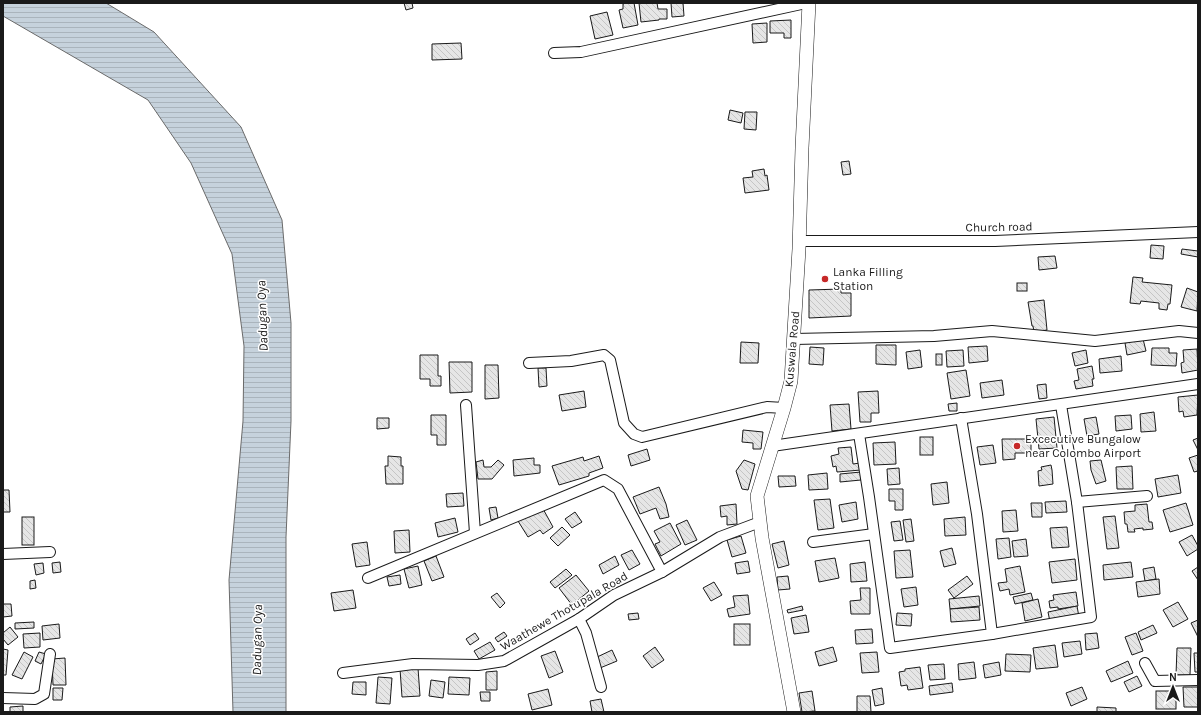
<svg xmlns="http://www.w3.org/2000/svg" width="1201" height="715" font-family="Karla,sans-serif">
	<style>
		.water { fill: url(#water-rules); stroke: #6a6a6a }
		.building { fill: url(#building-back-hatch); stroke: #1a1a1a }
		.lines { fill: none; stroke-linecap: round; stroke-linejoin: round }
		.minor-casing { stroke: #1a1a1a; stroke-width: 12 }
		.tertiary-casing { stroke: #1a1a1a; stroke-width: 14 }
		.minor { stroke: #fff; stroke-width: 10 }
		.tertiary { stroke: #fff; stroke-width: 13 }
		.poi-dot { fill: #c62828; stroke: #fff; stroke-width: 1.5 }
		.labels { text-anchor: middle; dominant-baseline: central; stroke-width: 3; stroke-linejoin: round; paint-order: stroke }
		.street-label { font-size: 12px; fill: #1a1a1a; stroke: #fff }
		.poi-label { font-size: 12px; fill: #1a1a1a; stroke: #fff; text-anchor: start }
		.water-label { font-size: 13px; font-style: italic; fill: #1a1a1a; stroke: #fff }
	</style>
	<defs>
		<pattern id="water-rules" width="6" height="5" patternUnits="userSpaceOnUse"><rect width="6" height="5" fill="#c6d2dc"/><path d="M0 2.5h6" fill="none" stroke="#aab4bc"/></pattern>
		<pattern id="building-back-hatch" width="6" height="6" patternUnits="userSpaceOnUse"><rect width="6" height="6" fill="#e6e6e6"/><path d="M-1 5l2 2M0 0l6 6M5-1l2 2" fill="none" stroke="#c5c5c5"/></pattern>
	</defs>
	<rect width="100%" height="100%" fill="#fff"/>
	<path class="water" d="M3 3H106L154 32 241 127 282 220 291 323V421L286 537V712H233L229 580 243 421 244 346 232 254 191 163 148 100 3 16Z"/>
	<g class="building">
		<path d="M404 3H412L413 8 406 10Z"/>
		<path d="M626 3H634L638 25 623 28 619 10 623 9V4Z"/>
		<path d="M639 3H657L658 9H667V19H659V20L641 22Z"/>
		<path d="M671 3H683L684 16 672 17Z"/>
		<path d="M607 12 613 35 595 39 590 16Z"/>
		<path d="M791 20V38H784V33H770V21Z"/>
		<path d="M767 23V42L753 43 752 24Z"/>
		<path d="M461 43 462 59 432 60V44Z"/>
		<path d="M730 110 743 113 741 123 728 120Z"/>
		<path d="M745 112H757L756 130 744 129Z"/>
		<path d="M849 161 851 174 843 175 841 162Z"/>
		<path d="M764 169 765 176 767 175 769 190 745 193 743 178 753 177 752 171Z"/>
		<path d="M1151 245 1164 246 1163 259 1150 258Z"/>
		<path d="M1182 249 1198 251V257L1181 254Z"/>
		<path d="M1055 256 1057 268 1039 270 1038 257Z"/>
		<path d="M1133 277 1143 278 1142 282 1172 285 1170 304H1168L1167 310 1159 309V303L1141 301 1140 304 1130 303Z"/>
		<rect x="1017" y="283" width="10" height="8"/>
		<path d="M1187 288 1198 292 1197 311 1181 307Z"/>
		<path d="M841 289V293H851V316L809 318V290Z"/>
		<path d="M1044 300 1047 330 1034 332 1033 326H1032L1028 302Z"/>
		<path d="M1143 339 1146 351 1127 355 1125 343Z"/>
		<path d="M741 342 759 343 758 363H740Z"/>
		<path d="M876 345H896V365L876 364Z"/>
		<path d="M987 346 988 361 969 363 968 347Z"/>
		<path d="M810 347 824 348 823 365 809 364Z"/>
		<path d="M1152 348H1169V353H1177L1176 366 1151 365Z"/>
		<path d="M1197 349 1198 370 1182 373 1181 363 1184 362 1183 350Z"/>
		<path d="M920 350 922 367 908 369 906 352Z"/>
		<path d="M963 350 964 366 947 367 946 351Z"/>
		<path d="M1086 350 1088 363 1075 366 1072 353Z"/>
		<rect x="936" y="354" width="6" height="11"/>
		<path d="M420 355H438V376H441V386H430V379H420Z"/>
		<path d="M1121 356 1122 371 1100 373 1099 359Z"/>
		<path d="M449 362H472V392L450 393Z"/>
		<path d="M485 365H498L499 398 485 399Z"/>
		<path d="M1092 366 1094 379H1092L1093 386 1076 389 1074 381 1079 380 1077 369Z"/>
		<path d="M538 368H546L547 386 539 387Z"/>
		<path d="M966 370 970 396 951 399 947 373Z"/>
		<path d="M1002 380 1004 395 982 398 980 383Z"/>
		<path d="M1046 384 1047 398 1039 399 1037 385Z"/>
		<path d="M584 391 586 407 562 411 559 395Z"/>
		<path d="M878 391 879 413H871V422H860L858 392Z"/>
		<path d="M1198 395 1197 415 1184 417 1183 411 1179 412 1178 397Z"/>
		<path d="M957 403V411H949L948 404Z"/>
		<path d="M849 404 851 429 832 431 830 405Z"/>
		<path d="M1154 412 1156 431 1141 432 1140 414Z"/>
		<path d="M431 415H446V445H437V435H431Z"/>
		<path d="M1131 415 1132 429 1116 431 1115 416Z"/>
		<path d="M1054 417 1057 448 1039 449 1036 419Z"/>
		<path d="M1096 417 1099 434 1087 436 1084 419Z"/>
		<path d="M377 418H389V428L377 429Z"/>
		<path d="M743 430 763 432 761 449H753V443L742 442Z"/>
		<rect x="920" y="437" width="13" height="18"/>
		<path d="M1198 438V450L1193 440Z"/>
		<path d="M1002 439H1031V453H1015V459L1003 460Z"/>
		<path d="M895 442 896 464 874 465 873 443Z"/>
		<path d="M993 445 996 463 980 465 977 447Z"/>
		<path d="M851 447 853 464 860 463 861 470 837 472 836 466 833 467 831 456 839 454 838 448Z"/>
		<path d="M647 449 650 460 631 466 628 455Z"/>
		<path d="M1198 455V471L1194 472 1189 458Z"/>
		<path d="M388 456 401 457V466H403V484H386L385 466H388Z"/>
		<path d="M599 456 603 468 589 473V476L559 485 552 466 583 457 584 461Z"/>
		<path d="M534 458V465H540V473L514 476 513 460Z"/>
		<path d="M483 460 484 467H491L498 460 504 465 492 479H478L476 462Z"/>
		<path d="M744 460 755 464 748 490 742 489 736 471Z"/>
		<path d="M1101 460 1106 481 1096 484 1091 470 1090 461Z"/>
		<path d="M1051 465 1052 470 1053 484 1039 486 1038 471 1042 470 1041 467Z"/>
		<path d="M1132 466 1133 489H1117L1116 467Z"/>
		<path d="M899 468 900 484 888 485 887 469Z"/>
		<path d="M861 472V480L840 482V474Z"/>
		<path d="M827 473 828 489 809 490 808 475Z"/>
		<path d="M1178 475 1181 493 1158 497 1155 479Z"/>
		<path d="M778 476H795L796 486 779 487Z"/>
		<path d="M947 482 949 503 933 505 931 484Z"/>
		<path d="M659 487 666 504 669 517 660 519 656 508 640 514 633 497Z"/>
		<path d="M889 489H903V510H895V501H889Z"/>
		<path d="M3 490H9L10 512H3Z"/>
		<path d="M463 493 464 506 447 507 446 494Z"/>
		<path d="M830 499 834 528 818 530 814 500Z"/>
		<path d="M1066 501 1067 512 1046 513 1045 502Z"/>
		<path d="M856 502 858 519 842 522 839 505Z"/>
		<path d="M1031 503H1042V517H1032Z"/>
		<path d="M1186 503 1193 525 1170 532 1163 510Z"/>
		<path d="M736 504 737 524 727 525V516L721 517 720 506Z"/>
		<path d="M1147 504 1149 522H1152L1153 529 1143 530V528L1134 529 1135 532H1128L1127 524H1125L1124 512 1135 511V505Z"/>
		<path d="M496 507 498 518 491 520 489 508Z"/>
		<path d="M542 507 553 527 543 534 540 530 528 537 518 521Z"/>
		<path d="M1016 510 1018 531 1003 532 1002 511Z"/>
		<path d="M575 512 582 522 572 528 565 519Z"/>
		<path d="M1115 516 1119 548 1107 549 1103 517Z"/>
		<rect x="22" y="517" width="12" height="28"/>
		<path d="M965 517 966 535 945 536 944 519Z"/>
		<path d="M455 518 458 532 438 537 435 523Z"/>
		<path d="M911 519 914 541 906 542 903 520Z"/>
		<path d="M687 520 697 540 685 545 676 525Z"/>
		<path d="M900 521 903 540 894 541 891 522Z"/>
		<path d="M670 523 681 544 661 556 655 544 660 542 654 531Z"/>
		<path d="M562 527 570 535 558 546 550 538Z"/>
		<path d="M1067 527 1069 547 1052 548 1050 528Z"/>
		<path d="M409 530 410 552 395 553 394 531Z"/>
		<path d="M1192 535 1198 546V549L1187 556 1179 542Z"/>
		<path d="M741 536 746 553 732 557 727 540Z"/>
		<path d="M1009 538 1011 557 998 559 996 539Z"/>
		<path d="M1026 539 1028 556 1014 557 1012 541Z"/>
		<path d="M784 541 789 565 778 568 772 544Z"/>
		<path d="M367 542 370 565 356 567 352 544Z"/>
		<path d="M952 548 956 564 944 567 940 551Z"/>
		<path d="M632 550 640 564 629 570 621 555Z"/>
		<path d="M910 550 913 577 896 578 894 551Z"/>
		<path d="M436 556 444 577 432 581 424 561Z"/>
		<path d="M615 556 619 565 603 574 599 565Z"/>
		<path d="M835 558 839 578 819 582 815 561Z"/>
		<path d="M1075 559 1077 580 1052 583 1049 562Z"/>
		<path d="M748 561 750 572 737 574 735 563Z"/>
		<path d="M60 562 61 572 53 573 52 563Z"/>
		<path d="M865 562 867 581 851 582 850 564Z"/>
		<path d="M1131 562 1133 577 1104 580 1103 565Z"/>
		<path d="M43 563 44 573 36 575 34 564Z"/>
		<path d="M418 566 422 585 409 588 404 569Z"/>
		<path d="M1020 566 1025 592 1010 595 1009 589 1000 591 998 583 1007 582 1005 569Z"/>
		<path d="M1154 567 1156 579 1145 581 1143 569Z"/>
		<path d="M1198 567V580L1192 571Z"/>
		<path d="M566 569 572 575 555 588 550 582Z"/>
		<path d="M400 575 401 584 389 586 387 577Z"/>
		<path d="M576 575 589 591 572 605 559 588Z"/>
		<path d="M788 576 790 589 778 590 777 577Z"/>
		<path d="M967 576 973 584 954 598 948 590Z"/>
		<path d="M1159 579 1160 594 1138 597 1136 582Z"/>
		<path d="M35 580 36 588 30 589V581Z"/>
		<path d="M714 582 722 595 711 601 703 588Z"/>
		<path d="M916 587 918 605 904 607 901 589Z"/>
		<path d="M860 588H870V614H851L850 601 861 600Z"/>
		<path d="M353 590 356 608 334 611 331 593Z"/>
		<path d="M1076 592 1078 606 1058 609V607L1050 608 1049 601 1054 600 1053 595Z"/>
		<path d="M497 593 505 603 500 608 491 597Z"/>
		<path d="M1031 593 1033 600 1015 604 1013 597Z"/>
		<path d="M748 595 750 614 729 617 727 609 735 607 733 596Z"/>
		<path d="M979 596 980 606 950 609 949 599Z"/>
		<path d="M1038 599 1042 617 1025 621 1022 603Z"/>
		<path d="M1178 602 1188 619 1173 627 1163 610Z"/>
		<path d="M3 604H11L12 616 3 617Z"/>
		<path d="M802 606 803 610 788 613 787 610Z"/>
		<path d="M1077 606 1079 617 1050 622 1048 612Z"/>
		<path d="M979 607 980 620 951 622 950 609Z"/>
		<path d="M638 613 639 619 629 620 628 614Z"/>
		<path d="M897 613 912 614 911 626 896 625Z"/>
		<path d="M806 615 809 632 794 634 791 618Z"/>
		<path d="M1198 620V637L1191 623Z"/>
		<path d="M34 622V628L15 629V623Z"/>
		<path d="M59 624 60 638 43 640 42 626Z"/>
		<rect x="734" y="624" width="16" height="21"/>
		<path d="M1153 625 1157 633 1141 640 1138 632Z"/>
		<path d="M10 627 18 637 8 645 3 639V633Z"/>
		<path d="M872 629 873 643 856 644 855 630Z"/>
		<path d="M504 632 507 636 498 642 495 638Z"/>
		<path d="M40 633V647L24 648 23 634Z"/>
		<path d="M475 633 479 639 470 645 466 639Z"/>
		<path d="M1097 633 1099 648 1086 650 1085 634Z"/>
		<path d="M1136 633 1143 651 1132 655 1125 637Z"/>
		<path d="M1080 641 1082 654 1064 657 1062 643Z"/>
		<path d="M490 642 495 650 479 659 474 651Z"/>
		<path d="M1055 645 1058 667 1036 669 1033 648Z"/>
		<path d="M655 647 664 660 652 668 643 656Z"/>
		<path d="M833 647 837 661 819 666 815 652Z"/>
		<path d="M1177 648H1191L1190 675H1176Z"/>
		<path d="M3 649 8 650 6 675H3Z"/>
		<path d="M612 650 617 661 600 668 595 658Z"/>
		<path d="M555 651 563 672 549 678 541 656Z"/>
		<path d="M24 652 33 657 22 679 12 675Z"/>
		<path d="M39 652 46 654 41 664 35 661Z"/>
		<path d="M877 652 879 672 862 673 860 653Z"/>
		<path d="M1194 653H1198V672H1195Z"/>
		<path d="M1006 654 1031 655 1030 672 1005 671Z"/>
		<path d="M65 658 66 685H53L52 659Z"/>
		<path d="M1128 661 1133 673 1111 682 1106 671Z"/>
		<path d="M974 662 976 678 959 680 958 664Z"/>
		<path d="M999 662 1001 675 985 678 983 665Z"/>
		<path d="M944 664 945 679 930 680 928 665Z"/>
		<path d="M920 667 923 688 908 690 907 685 901 686 899 672 905 671V669Z"/>
		<path d="M418 668 420 696 402 697 400 669Z"/>
		<path d="M497 671V690H486V672Z"/>
		<path d="M1137 676 1142 686 1129 692 1124 682Z"/>
		<path d="M378 677 392 678 390 704 376 703Z"/>
		<path d="M449 677 470 678 469 695 448 694Z"/>
		<path d="M431 680 445 682 443 698 429 696Z"/>
		<path d="M353 682H366V695L352 694Z"/>
		<path d="M952 683 953 692 930 695 929 686Z"/>
		<path d="M1082 687 1087 699 1071 706 1066 693Z"/>
		<path d="M1183 687H1198V707H1184Z"/>
		<path d="M53 688H63L62 700H53Z"/>
		<path d="M882 688 884 704 875 706 872 690Z"/>
		<path d="M548 689 552 705 532 710 528 694Z"/>
		<path d="M812 691 815 711 802 712 799 693Z"/>
		<rect x="1156" y="691" width="20" height="18"/>
		<path d="M480 692H490V701H481Z"/>
		<path d="M857 696H870L871 712H857Z"/>
		<path d="M601 699 604 712H592L590 701Z"/>
		<path d="M23 706V712H10V707Z"/>
		<path d="M1097 707 1116 708V712H1097Z"/>
	</g>
	<g class="lines">
		<g class="minor-casing">
			<g id="minor">
				<path d="M554 53 581 52 806 3"/>
				<path d="M800 241H995L1198 232"/>
				<path d="M794 339 934 336 992 331 1095 341 1179 331 1198 333"/>
				<path d="M529 363 571 361 604 355 610 360 624 423 634 434 642 437 767 407 784 408"/>
				<path d="M466 405 475 533"/>
				<path d="M859 434 869 497 890 648 992 634 977 514 961 418"/>
				<path d="M772 446 1198 384"/>
				<path d="M1077 502 1147 496"/>
				<path d="M813 542 874 534"/>
				<path d="M3 554 50 552"/>
				<path d="M368 578 604 480 618 489 662 572"/>
				<path d="M579 619 586 633 601 687"/>
				<path d="M992 634 1091 617 1077 502 1061 405"/>
				<path d="M1145 663 1155 681 1198 680"/>
				<path d="M343 673 413 664 478 665 504 661 579 619 614 595 662 572 720 537 760 522"/>
				<path d="M3 698 35 699 44 694 50 654"/>
			</g>
		</g>
		<g class="tertiary-casing">
			<path id="tertiary" d="M794 712 762 538 757 496 784 408 791 381 799 249 802 148 809 3"/>
		</g>
		<use href="#minor" class="minor"/>
		<use href="#tertiary" class="tertiary"/>
	</g>
	<g class="poi-dot">
		<circle cx="825" cy="279" r="4"/>
		<circle cx="1017" cy="446" r="4"/>
	</g>
	<g class="labels">
		<g class="street-label">
			<text transform="translate(999 227) rotate(-1)">Church road</text>
			<text transform="translate(792 349) rotate(-85)">Kuswala Road</text>
			<text transform="translate(564 611) rotate(-30)">Waathewe Thotupala Road</text>
		</g>
		<g class="poi-label">
			<text x="833" y="272">Lanka Filling<tspan x="833" dy="14">Station</tspan></text>
			<text x="1025" y="439">Excecutive Bungalow<tspan x="1025" dy="14">near Colombo Airport</tspan></text>
		</g>
		<g class="water-label">
			<text transform="translate(262 316) rotate(-92)">Dadugan Oya</text>
			<text transform="translate(257 640) rotate(-89)">Dadugan Oya</text>
		</g>
	</g>
	<rect width="1201" height="715" fill="none" stroke="#1a1a1a" stroke-width="8"/>
	<g transform="translate(1173 687)" stroke="#ffffff" stroke-width="3" paint-order="stroke">
	<path d="M0-3L7 15L0 10L-7 15Z" fill="#1a1a1a"/>
	<text y="-6" font-size="11" font-weight="bold" text-anchor="middle" fill="#1a1a1a">N</text>
	</g>
</svg>
